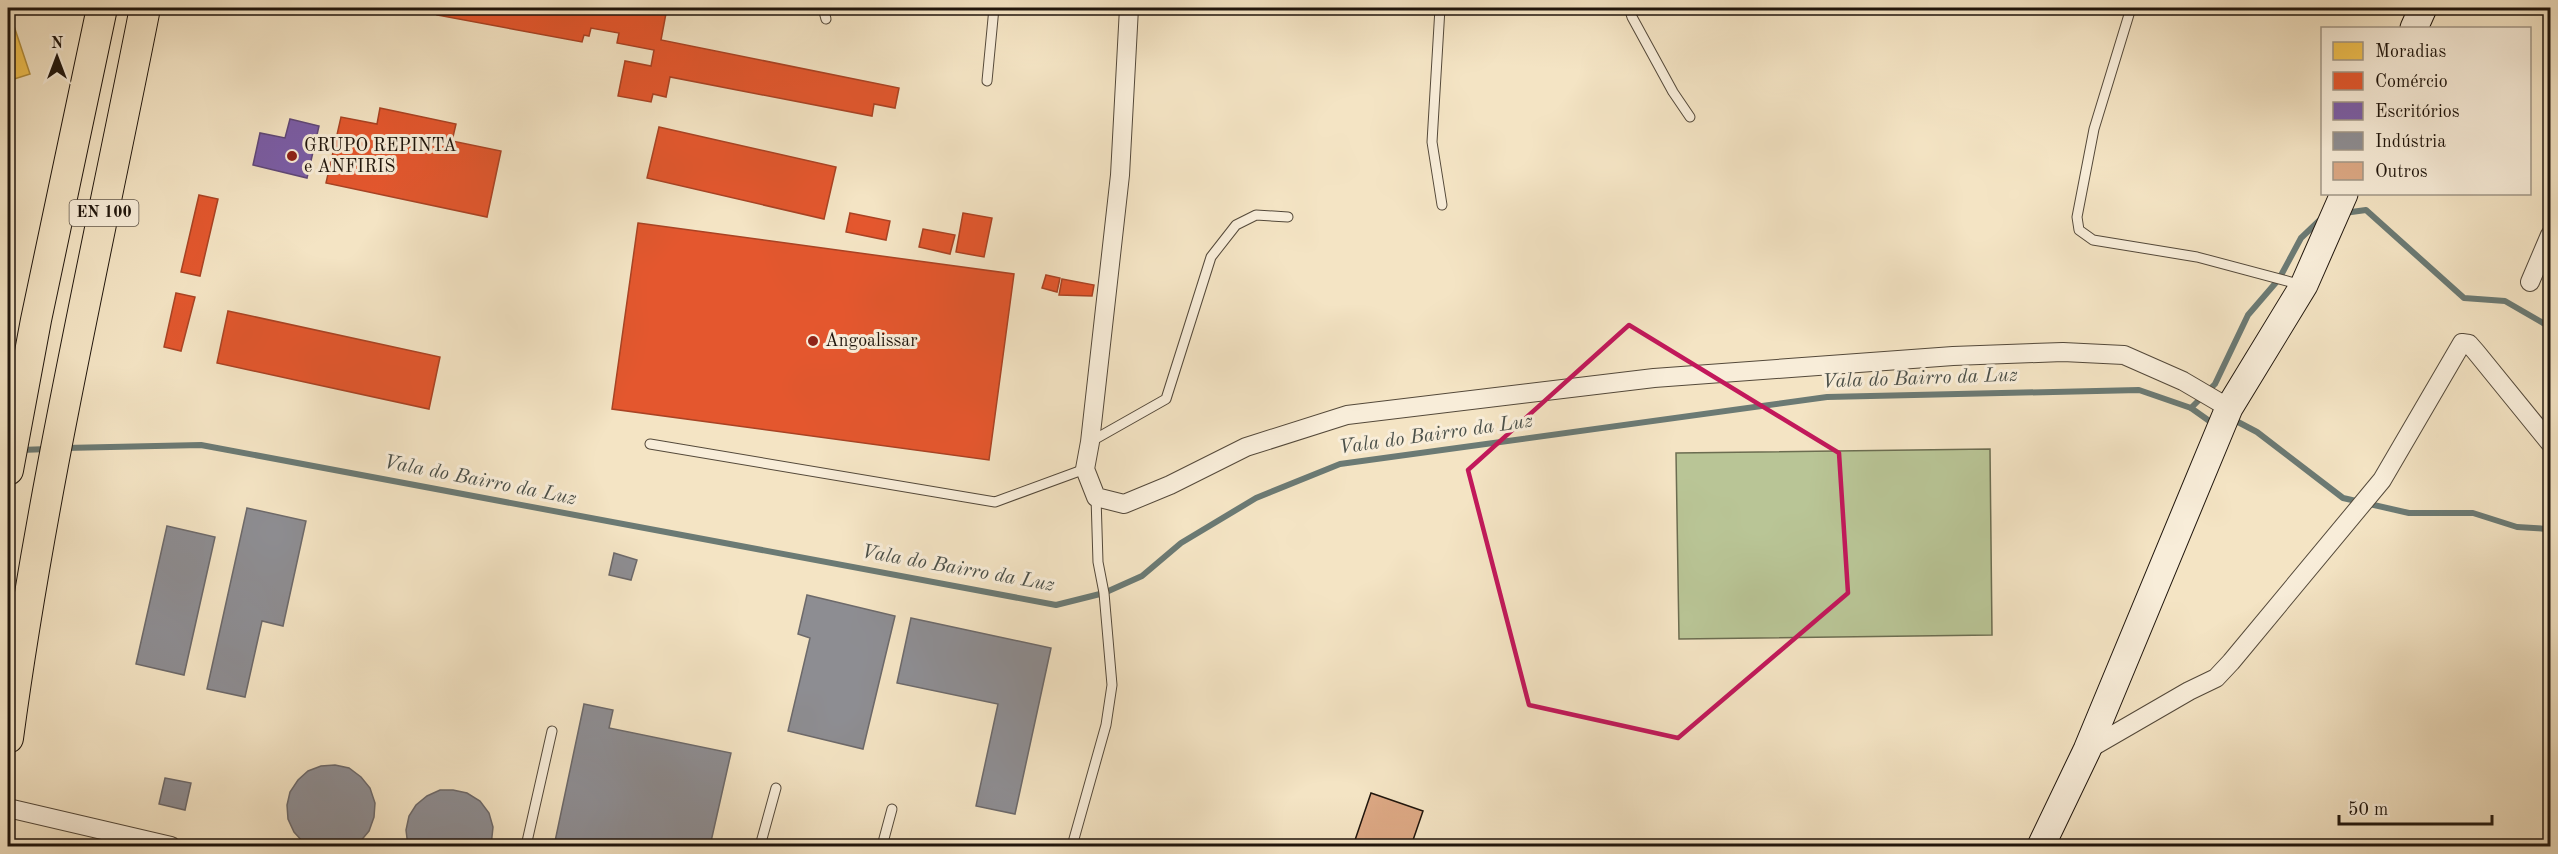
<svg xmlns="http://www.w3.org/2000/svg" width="2558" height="854" font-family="'Old Standard TT',serif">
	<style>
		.green { fill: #b9c596; stroke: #6c6d51; stroke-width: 1.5 }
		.homes { fill: #f2c14e; stroke: #b38d3a; stroke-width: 1.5 }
		.shops { fill: #e4572e; stroke: #a94324; stroke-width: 1.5 }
		.offices { fill: #7b5ea7; stroke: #5f4878; stroke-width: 1.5 }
		.industry { fill: #8d8d92; stroke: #6c696a; stroke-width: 1.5 }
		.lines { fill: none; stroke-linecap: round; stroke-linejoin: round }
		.stream { stroke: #6b7a74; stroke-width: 6 }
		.building { fill: #dca884; stroke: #1f150c; stroke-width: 1.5 }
		.lane-casing { stroke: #54493a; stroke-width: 11 }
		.street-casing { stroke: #54493a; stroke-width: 20 }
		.secondary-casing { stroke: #1f150c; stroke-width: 29 }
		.primary-casing { stroke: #1f150c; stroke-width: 32 }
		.lane { stroke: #f8edd9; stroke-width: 9 }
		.street { stroke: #f8edd9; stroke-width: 18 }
		.secondary { stroke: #f8edd9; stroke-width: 27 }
		.primary { stroke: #f4e4c4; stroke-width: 30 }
		.marked { fill: none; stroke: #c2185b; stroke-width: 4.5; stroke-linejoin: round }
		.poi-dot { fill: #8f2418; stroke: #f8edd9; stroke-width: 2 }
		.labels { text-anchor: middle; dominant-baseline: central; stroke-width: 6; stroke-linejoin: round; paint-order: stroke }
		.shield { fill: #f8edd9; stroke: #60564a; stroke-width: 1.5 }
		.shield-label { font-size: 16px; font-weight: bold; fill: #1f150c }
		.poi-label { font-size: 18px; fill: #1f150c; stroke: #f8edd9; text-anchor: start }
		.water-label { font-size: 20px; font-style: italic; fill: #4b5049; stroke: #f8edd9 }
	</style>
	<rect width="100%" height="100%" fill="#f4e4c4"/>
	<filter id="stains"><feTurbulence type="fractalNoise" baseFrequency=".00333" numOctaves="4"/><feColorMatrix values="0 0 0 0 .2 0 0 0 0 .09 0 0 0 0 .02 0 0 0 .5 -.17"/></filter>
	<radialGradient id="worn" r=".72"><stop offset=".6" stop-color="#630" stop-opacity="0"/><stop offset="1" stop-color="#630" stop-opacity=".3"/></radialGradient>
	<path class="green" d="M1990 449 1992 635 1679 639 1676 453Z"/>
	<path class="homes" d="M8 8 30 74 8 81Z"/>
	<g class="shops">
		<path d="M439 8H667L661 40 899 88 895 108 874 104 872 116 670 77 666 97 653 94 651 102 618 96 625 61 651 66 654 50 617 43 619 33 591 28 589 36 584 35 582 42 437 15Z"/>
		<path d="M380 108 456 124 452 141 501 151 487 217 326 183 341 117 377 124Z"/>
		<path d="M659 127 836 167 824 219 647 178Z"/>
		<path d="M199 195 218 199 200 276 181 272Z"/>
		<path d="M850 213 890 221 886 240 846 232Z"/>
		<path d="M963 213 992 218 984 257 956 252Z"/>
		<path d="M638 223 1014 274 989 460 612 409Z"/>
		<path d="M923 229 955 235 950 254 919 247Z"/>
		<path d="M1046 275 1060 278 1057 292 1042 288Z"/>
		<path d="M1062 279 1094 285 1092 296 1059 295Z"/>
		<path d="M176 293 195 297 181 351 164 347Z"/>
		<path d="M228 311 440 357 429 409 217 363Z"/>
	</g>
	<path class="offices" d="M290 119 319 126 307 178 253 165 260 133 285 138Z"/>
	<g class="industry">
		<path d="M247 508 306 521 283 626 262 621 245 697 207 689Z"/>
		<path d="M167 526 215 537 184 675 136 664Z"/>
		<path d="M614 553 637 560 631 580 609 575Z"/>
		<path d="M807 595 895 616 863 749 788 731 810 638 798 634Z"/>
		<path d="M911 618 1051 648 1015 814 976 806 998 704 897 683Z"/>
		<path d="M584 704 613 710 609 728 731 753 710 846H554Z"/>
		<path d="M335 765 349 768 361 777 370 788 375 803 374 817 369 831 359 843 352 846H310L303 842 294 832 288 819 287 805 290 792 298 780 308 771 321 766Z"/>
		<path d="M165 778 191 783 185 810 159 804Z"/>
		<path d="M440 790H453L467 793 480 801 489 813 493 827 491 846H408L406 830 409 816 416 805 427 796Z"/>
	</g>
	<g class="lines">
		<g class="stream">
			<path d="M2344 213 2366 210 2464 298 2505 301 2550 327"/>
			<path d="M2191 408 2215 425"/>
			<path d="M2232 424 2238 422 2257 432 2343 498 2409 513H2473L2517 527 2550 529"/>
			<path d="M65 448 201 445 1056 605 1104 593 1142 576 1181 543 1256 498 1340 464 1827 397 2139 390 2191 408 2215 384 2248 315 2279 279 2301 238 2323 217"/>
			<path d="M20 450 49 449"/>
		</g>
	</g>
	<path class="building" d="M1371 793 1423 811 1411 846H1353Z"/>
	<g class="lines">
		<g class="lane-casing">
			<g id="lane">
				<path d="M823 8 826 19"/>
				<path d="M1440 8 1432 142 1442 205"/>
				<path d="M1629 8 1632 17 1673 92 1690 117"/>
				<path d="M2131 8 2094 129 2077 217 2079 230 2093 240 2197 257 2302 285"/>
				<path d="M987 81 994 8"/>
				<path d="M1090 442 1166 399 1211 257 1236 225 1256 215 1288 217"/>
				<path d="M650 444 995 502 1085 469"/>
				<path d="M526 846 552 731"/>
				<path d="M760 846 776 788"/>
				<path d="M882 846 892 809"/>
				<path d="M1072 846 1106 725 1112 685 1104 593 1098 562 1096 497"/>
			</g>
		</g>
		<g class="street-casing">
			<g id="street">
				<path d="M1129 8 1120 175 1090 442 1085 469 1096 497 1124 504 1170 485 1246 447 1347 415 1654 378 1953 356 2063 352 2124 355 2183 381 2229 408"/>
				<path d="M2530 282 2550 235"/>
				<path d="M2087 750 2189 691 2216 678 2231 662 2382 480 2462 343 2469 344 2476 352 2550 443"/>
				<path d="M8 808 171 846"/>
			</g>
		</g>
		<g class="secondary-casing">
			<g id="secondary">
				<path d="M2414 28 2423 8"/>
				<path d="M2041 846 2087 750 2229 408 2304 285 2344 194"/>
			</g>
		</g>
		<g class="primary-casing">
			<g id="primary">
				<path d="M8 470 36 320 102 8"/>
				<path d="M8 738C41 493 97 251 145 8"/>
			</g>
		</g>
		<use href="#lane" class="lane"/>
		<use href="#street" class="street"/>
		<use href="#secondary" class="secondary"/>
		<use href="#primary" class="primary"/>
	</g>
	<path class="marked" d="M1629 325 1839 453 1848 593 1678 738 1529 705 1468 470Z"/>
	<g class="poi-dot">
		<circle cx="292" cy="156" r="6"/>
		<circle cx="813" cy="341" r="6"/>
	</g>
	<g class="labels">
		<rect class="shield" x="69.5" y="200" width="69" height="26" rx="4.5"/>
		<g class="shield-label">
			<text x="104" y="213">EN 100</text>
		</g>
		<g class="poi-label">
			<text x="304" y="146">GRUPO REPINTA<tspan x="304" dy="21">e ANFIRIS</tspan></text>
			<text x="825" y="341">Angoalissar</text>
		</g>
		<g class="water-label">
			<text transform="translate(1920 379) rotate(-2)">Vala do Bairro da Luz</text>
			<text transform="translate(1436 435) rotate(-8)">Vala do Bairro da Luz</text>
			<text transform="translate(480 481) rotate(11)">Vala do Bairro da Luz</text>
			<text transform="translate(958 569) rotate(10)">Vala do Bairro da Luz</text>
		</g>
	</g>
	<rect width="2558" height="854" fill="none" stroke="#f4e4c4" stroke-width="30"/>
	<rect x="9" y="9" width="2540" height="836" fill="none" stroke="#1f150c" stroke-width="3"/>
	<rect x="15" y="15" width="2528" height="824" fill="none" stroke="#1f150c" stroke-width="1.5"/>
	<rect x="2321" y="27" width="210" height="168" fill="#f8edd9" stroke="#a19787" stroke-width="1.5"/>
	<rect x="2333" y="42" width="30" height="18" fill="#f2c14e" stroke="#a19787" stroke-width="1.5"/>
	<text x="2375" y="57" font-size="18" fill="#1f150c">Moradias</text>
	<rect x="2333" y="72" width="30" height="18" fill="#e4572e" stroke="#a19787" stroke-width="1.5"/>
	<text x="2375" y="87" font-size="18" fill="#1f150c">Comércio</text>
	<rect x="2333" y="102" width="30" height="18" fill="#7b5ea7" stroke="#a19787" stroke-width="1.5"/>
	<text x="2375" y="117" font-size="18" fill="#1f150c">Escritórios</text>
	<rect x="2333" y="132" width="30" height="18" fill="#8d8d92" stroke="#a19787" stroke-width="1.5"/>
	<text x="2375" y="147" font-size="18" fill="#1f150c">Indústria</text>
	<rect x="2333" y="162" width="30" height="18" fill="#dca884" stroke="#a19787" stroke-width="1.5"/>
	<text x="2375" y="177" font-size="18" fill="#1f150c">Outros</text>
	<g transform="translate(57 57)" stroke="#f8edd9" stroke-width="4.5" paint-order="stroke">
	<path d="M0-4.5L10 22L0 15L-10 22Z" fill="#1f150c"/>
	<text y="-9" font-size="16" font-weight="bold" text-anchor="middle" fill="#1f150c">N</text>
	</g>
	<path d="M2339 815v9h153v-9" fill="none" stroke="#1f150c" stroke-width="3"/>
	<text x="2348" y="815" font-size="18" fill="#1f150c" stroke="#f8edd9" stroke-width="4.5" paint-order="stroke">50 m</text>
	<rect width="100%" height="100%" filter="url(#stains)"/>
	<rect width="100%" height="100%" fill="url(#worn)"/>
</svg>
